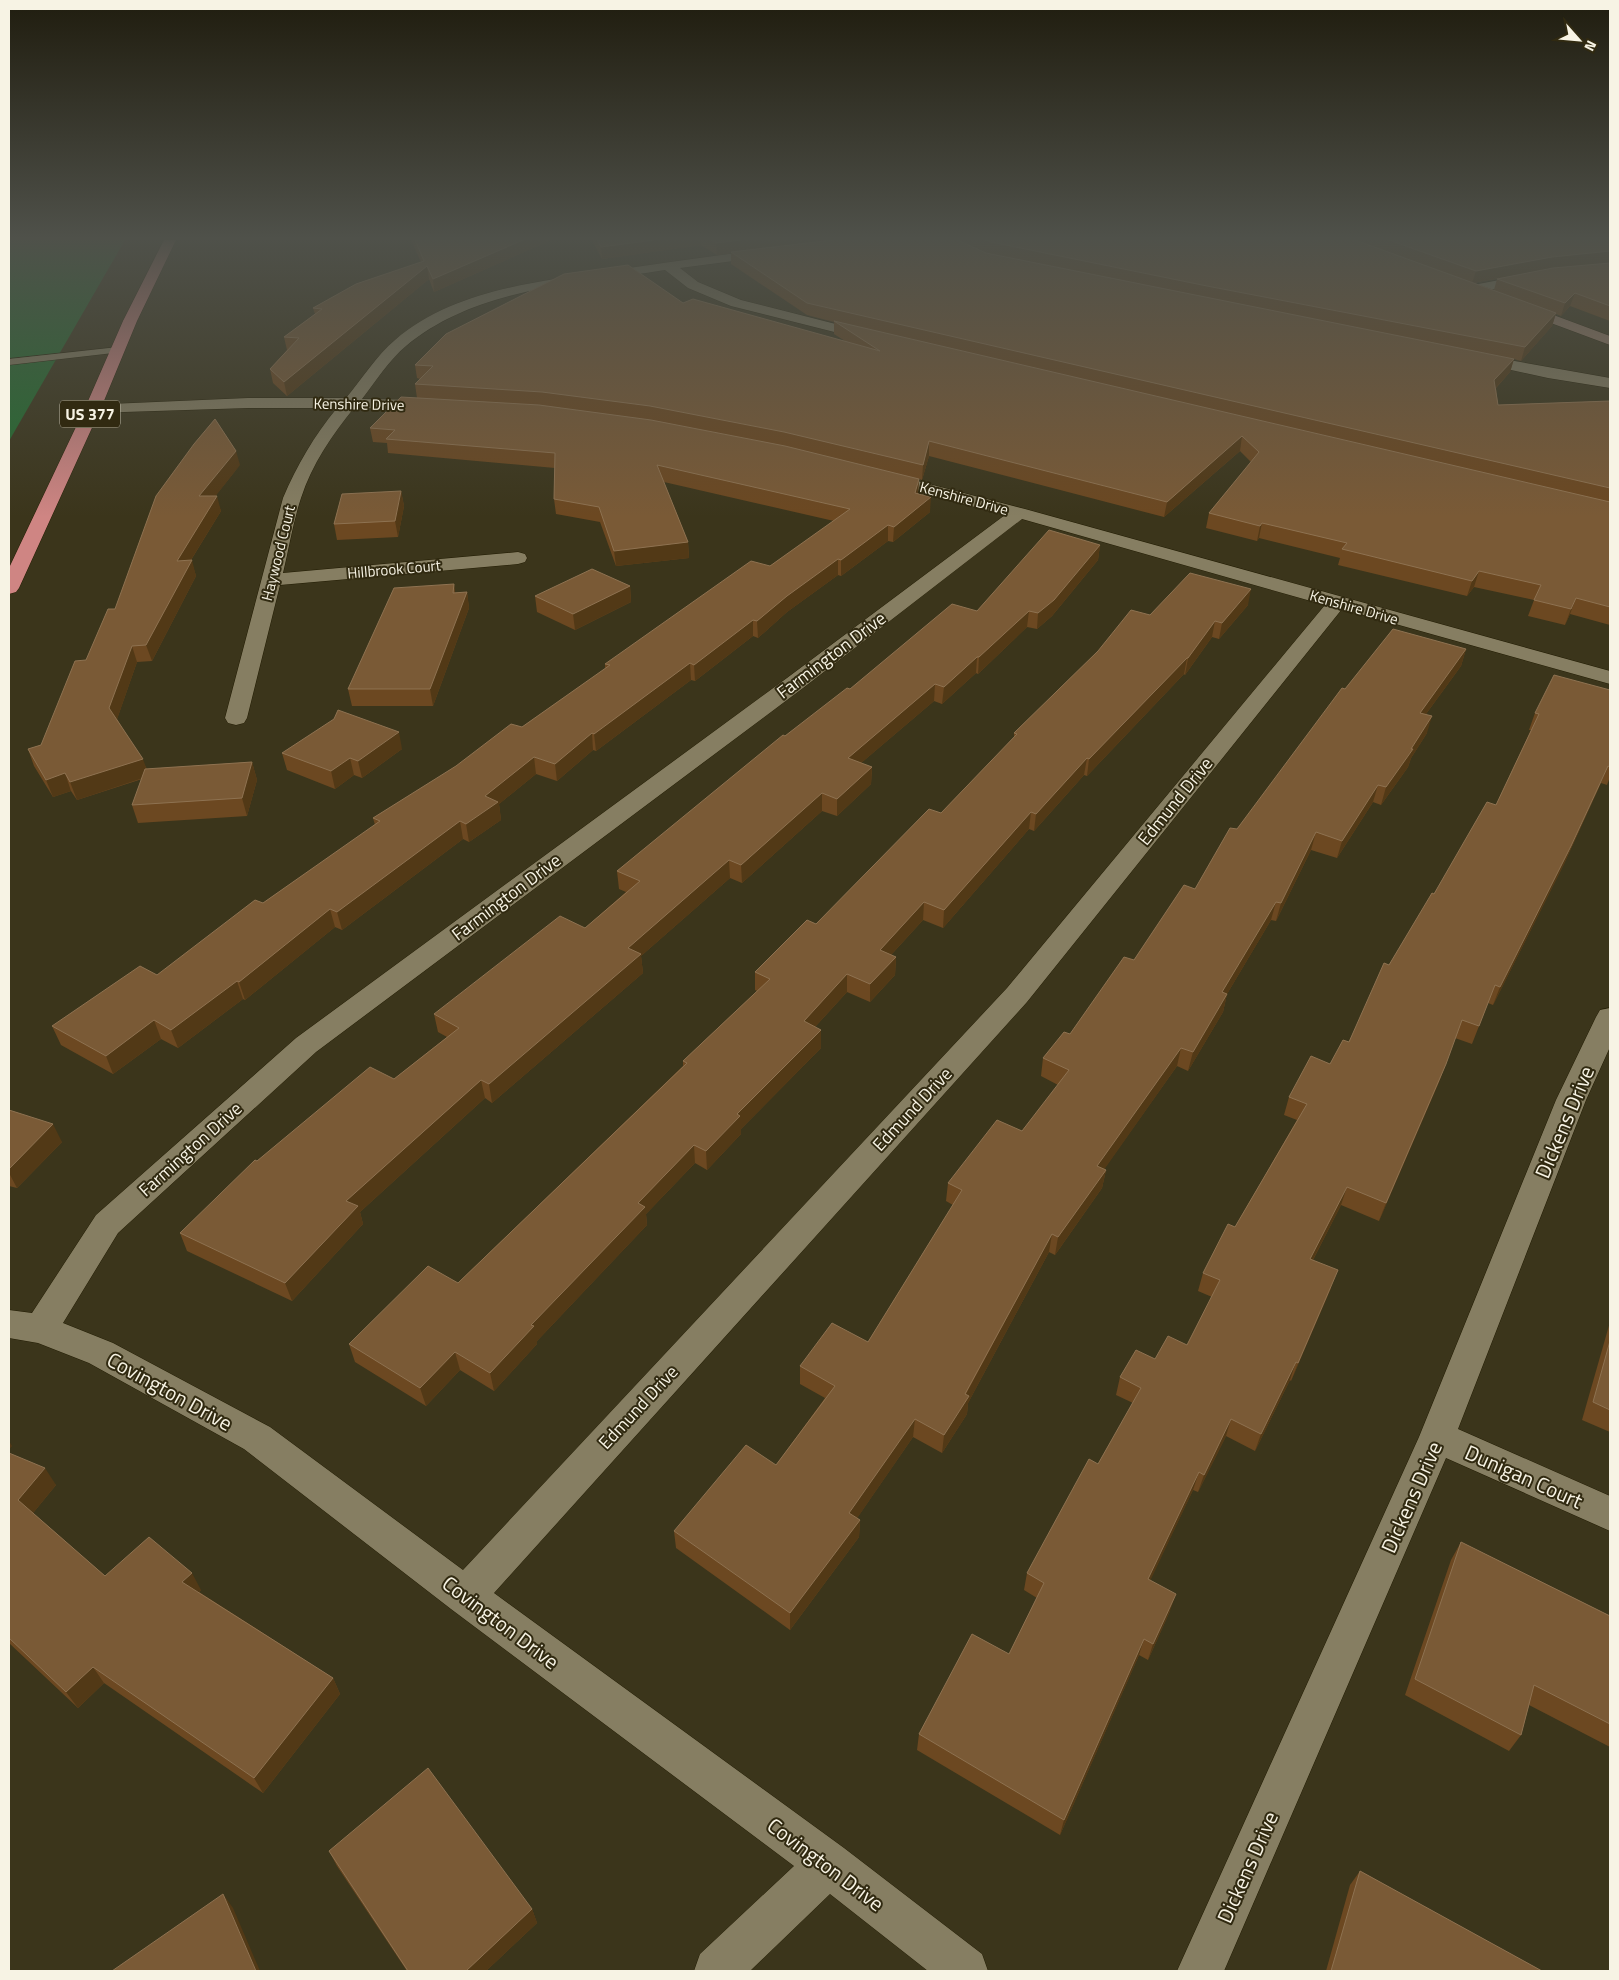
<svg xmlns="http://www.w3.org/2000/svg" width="1619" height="1980" font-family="'Titillium Web',sans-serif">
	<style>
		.green { fill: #236d2f }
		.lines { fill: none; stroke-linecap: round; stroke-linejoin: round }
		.lane-casing { stroke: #221c03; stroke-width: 1 }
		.street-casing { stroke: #221c03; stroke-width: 1 }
		.secondary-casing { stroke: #221c03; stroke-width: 1 }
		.highway-casing { stroke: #221c03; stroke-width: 1 }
		.lane { fill: #867e62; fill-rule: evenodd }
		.street { fill: #867e62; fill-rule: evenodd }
		.secondary { fill: #9c806c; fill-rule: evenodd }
		.highway { fill: #cf8583; fill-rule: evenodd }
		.wall { fill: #6c4821; fill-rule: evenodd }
		.shaded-wall { fill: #523916 }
		.building { fill: #7a5a36; stroke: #8e7251 }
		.labels { text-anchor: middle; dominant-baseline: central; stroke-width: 4; stroke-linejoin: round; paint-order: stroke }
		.far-street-label { font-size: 15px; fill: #f7f3e4; stroke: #312a11 }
		.shield { fill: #312a11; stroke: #bcb7a5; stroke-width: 1 }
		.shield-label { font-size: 16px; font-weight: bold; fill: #f7f3e4 }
		.street-label { font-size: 18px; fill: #f7f3e4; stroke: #312a11 }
		.near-street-label { font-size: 21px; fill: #f7f3e4; stroke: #312a11 }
	</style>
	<rect width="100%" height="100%" fill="#3b351b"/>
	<path class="green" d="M9 240H125L9 441Z"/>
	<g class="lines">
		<g class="lane-casing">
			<path id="lane" d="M118 347 122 348 124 350 122 352 9 365V359Z"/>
		</g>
		<g class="street-casing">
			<g id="street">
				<path d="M767 249 773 253 772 256 680 268 698 282 741 300 875 334 877 337 875 340 870 341 731 306 688 288 665 270C578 284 477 287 406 346 390 359 375 382 362 399L432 400 438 402 440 405 438 408 432 410 354 408C332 435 312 464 301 498 293 522 289 548 283 573L518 552 525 554 527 558 525 562 518 564 280 585 247 718 244 723 236 725 228 723 225 718 283 498C297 465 314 436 337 408H248L93 413 87 411 85 408 87 405 248 398H346C361 380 377 355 395 340 452 291 533 282 605 272 659 263 713 256 767 249Z"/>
				<path d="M1531 274 1536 275 1538 278 1536 281 1473 293 1466 289 1473 285Z"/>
				<path d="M1475 354 1610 378V388L1548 378 1470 361 1468 358 1470 355Z"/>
				<path d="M883 472 1025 509 1610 671V684L1342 609 1027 1002 494 1593 844 1848 982 1954 988 1971H928L830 1894 750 1971H694L700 1954 794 1866 451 1609 244 1449 89 1363 38 1343 9 1338V1310L32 1313 96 1215 296 1038 787 678 1005 515 877 481 874 477 877 473ZM1022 519 1325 605 1007 988 463 1570 270 1427 113 1343 63 1323 118 1233 316 1052 803 688Z"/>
				<path d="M1610 1008V1047L1586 1100 1458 1429 1610 1496V1531L1446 1458 1224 1971H1177L1419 1437 1556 1100 1596 1017 1600 1010Z"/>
			</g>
		</g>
		<g class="secondary-casing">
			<path id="secondary" d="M1521 303 1610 336V345L1516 310 1514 307Z"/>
		</g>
		<g class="highway-casing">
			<path id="highway" d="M164 240H176L137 321 101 408 19 588 16 592 9 594V568L85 408 123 321Z"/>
		</g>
		<use href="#lane" class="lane"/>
		<use href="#street" class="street"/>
		<use href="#secondary" class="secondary"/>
		<use href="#highway" class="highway"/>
	</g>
	<g class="wall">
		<path d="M411 240H551L434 292 429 279 287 396 273 383 270 369 287 350 284 337 315 314 313 308 421 262Z"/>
		<path d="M592 240H958L987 253 960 240H1610V321L1570 306 1561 316 1556 314 1552 326 1521 361 1514 359 1510 372 1496 388 1498 405 1610 401V625L1570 614 1565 625 1528 616 1534 600 1474 587 1467 596 1338 565 1340 558 1259 538 1257 541 1206 528 1209 513 1251 462 1240 451 1164 517 929 456 922 480 919 479 918 493 930 512 893 542 888 541 841 576 838 575 787 612 758 638 753 636 695 681 691 680 596 751 593 750 557 781 536 774 499 804 501 820 469 842 463 839 342 930 335 927 245 1000 243 999 178 1048 161 1039 113 1074 61 1045 52 1026 157 975 263 903 375 825 373 818 522 727 605 669V664L770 566 834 521 664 482 688 542 689 558 616 566 600 522 556 514 554 499 555 468 388 453 387 443 373 442 370 428 417 398 415 384 420 379 417 378 415 365 683 303 845 341 834 334V322L807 315 731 264V253L717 255 701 245 602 259ZM1497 279 1494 290 1474 283 1483 281Z"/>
		<path d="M240 465 215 496 221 511 191 560 196 576 152 661 137 662 117 719 147 769 252 762 257 780 247 816 138 823 132 805 142 779 77 800 71 791 53 797 34 766 28 749 41 745 86 660 115 609Z"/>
		<path d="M401 491 404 506 398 537 337 540 334 524Z"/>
		<path d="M1100 545 1098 560 1052 616 1037 629 1027 627 978 674 976 673 942 704 934 701 861 763 872 767 871 784 837 816 822 811 742 883 730 878 641 956 643 973 492 1103 485 1098 360 1212 363 1224 292 1301 187 1251 180 1233 257 1161 394 1079 447 1037 438 1032 434 1014 585 928 626 892 619 889 617 871 785 736 850 689 977 611Z"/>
		<path d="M454 584 455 593 467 592 469 608 433 706H352L348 689Z"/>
		<path d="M630 586 631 602 575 630 537 612 535 596Z"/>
		<path d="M1248 605 1219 639 1212 637 1185 675 1184 674 1087 776 1084 775 1034 831 1029 829 943 928 923 920 891 955 896 957 895 975 870 1002 847 992 815 1027 821 1030V1048L741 1129V1134L707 1170 695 1163 646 1214 647 1225 537 1341V1344L494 1391 460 1370 426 1406 355 1362 349 1344 458 1283 683 1066V1061L757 991 755 990V972L816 924 941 813 1014 738V733L1150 615Z"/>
		<path d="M1466 649 1461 666 1426 714 1427 733 1411 758 1408 767 1381 805 1373 802 1337 858 1311 850 1276 921 1271 920 1227 994 1223 1012 1188 1071 1177 1066 1104 1169 1106 1170 1102 1188 1055 1255 1049 1252 968 1403 967 1414 942 1453 913 1437 857 1518 860 1520 859 1537 790 1630 676 1548 674 1531 776 1465 825 1398 800 1384V1366L868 1342 953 1205 946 1201 948 1183 1022 1131 1058 1085 1041 1076 1043 1058 1070 1034 1195 889 1237 829 1345 689Z"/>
		<path d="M1610 690V777L1607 785 1601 783 1564 864 1493 1005 1488 1003 1472 1044 1455 1038 1439 1082 1379 1221 1341 1205 1313 1260 1331 1288 1291 1381 1290 1380 1255 1451 1226 1436 1198 1492 1193 1490 1150 1580 1170 1611 1148 1660 1139 1655 1060 1835 917 1750 919 1734 1009 1654 1037 1598 1024 1590 1027 1573 1098 1464 1133 1403 1116 1395 1120 1377 1155 1359 1187 1345 1212 1297 1198 1291 1203 1273 1235 1227 1297 1120 1284 1115 1289 1097 1330 1064 1349 1042 1389 965 1434 894 1496 805 1531 730H1529L1535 713Z"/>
		<path d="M402 749 362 778 354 775 335 789 287 770 282 753Z"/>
		<path d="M9 1110 62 1142 17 1188 9 1186Z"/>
		<path d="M1610 1322V1432L1582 1420Z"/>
		<path d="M9 1453 56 1485 33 1513 105 1576 201 1590 199 1592 333 1678 340 1694 263 1793 104 1683 78 1708 9 1643Z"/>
		<path d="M1461 1542 1610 1616V1747L1529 1705 1521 1735 1509 1751 1405 1695 1451 1560Z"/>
		<path d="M329 1851 532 1909 537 1923 486 1971H407L337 1866Z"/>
		<path d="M1360 1871 1542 1971H1326L1350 1885Z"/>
	</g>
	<g class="shaded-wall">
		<path d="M523 240H551L434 292 433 279Z"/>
		<path d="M654 240H701V245L602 259 601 247Z"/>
		<path d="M741 240H839L717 255 716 243Z"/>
		<path d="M1610 251V263L1549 269 1472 283 1476 271 1552 257Z"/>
		<path d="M427 266 429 279 287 396 284 382Z"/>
		<path d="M1575 293 1570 306 1561 316 1565 303Z"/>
		<path d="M1556 313 1552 326 1521 361 1525 347Z"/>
		<path d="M1514 359 1510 372 1490 394 1494 380Z"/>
		<path d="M1242 436 1240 451 1164 517 1167 502Z"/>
		<path d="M929 441V456L922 480 923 465Z"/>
		<path d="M236 451 240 465 203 512 199 496Z"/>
		<path d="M919 479 918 494 915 493Z"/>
		<path d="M401 491 404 506 398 537 395 521Z"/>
		<path d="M217 496 221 511 181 576 177 561Z"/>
		<path d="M931 497 930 512 893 542 894 527Z"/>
		<path d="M1262 523 1259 538 1257 541 1260 526Z"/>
		<path d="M888 525V541L841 576V560Z"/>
		<path d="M688 542 689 558 616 566 614 551Z"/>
		<path d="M1100 545 1098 560 1052 616 1037 629 1038 613Z"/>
		<path d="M838 559V575L787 612 758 638 757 621 787 596Z"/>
		<path d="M192 560 196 576 152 661 146 645Z"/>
		<path d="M1479 571 1474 587 1467 596 1472 581Z"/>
		<path d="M630 586 631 602 575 630 573 614Z"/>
		<path d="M1251 589 1248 605 1219 639 1222 623Z"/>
		<path d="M467 592 469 608 433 706 430 689Z"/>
		<path d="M1576 598 1570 614 1565 625 1571 609Z"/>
		<path d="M1029 611 1027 627 978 674 979 657Z"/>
		<path d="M753 620V636L695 681 694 665Z"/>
		<path d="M1215 621 1212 637 1185 675 1188 658Z"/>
		<path d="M132 646 137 662 115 725 109 708Z"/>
		<path d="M1466 649 1461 666 1415 729 1420 713Z"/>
		<path d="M977 657 976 673 942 704 944 687Z"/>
		<path d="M1187 658 1184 674 1087 776 1089 759Z"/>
		<path d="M690 663 691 680 596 751 594 734Z"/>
		<path d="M935 684 934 701 847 775 848 758Z"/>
		<path d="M1432 716 1427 733 1411 758 1408 767 1381 805 1386 787Z"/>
		<path d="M399 732 402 749 362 778 358 761Z"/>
		<path d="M592 733 593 750 557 781 555 764Z"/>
		<path d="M534 757 536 774 499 804 501 820 469 842 466 824 485 796Z"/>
		<path d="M350 758 354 775 335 789 331 771Z"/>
		<path d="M1087 758 1084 775 1034 831 1036 814Z"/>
		<path d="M143 759 149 776 77 800 70 782Z"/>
		<path d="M252 762 257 780 247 816 242 798Z"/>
		<path d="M1608 766 1564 864 1493 1005 1500 987Z"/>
		<path d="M872 767 871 784 837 816V799Z"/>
		<path d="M65 773 71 791 53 797 46 780Z"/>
		<path d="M1378 785 1373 802 1337 858 1342 841Z"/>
		<path d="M822 793V811L742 883 741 865Z"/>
		<path d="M1031 812 1029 829 943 928 944 910Z"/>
		<path d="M460 821 463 839 342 930 337 912Z"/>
		<path d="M1316 832 1311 850 1276 921 1281 903Z"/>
		<path d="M729 860 730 878 641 956 643 973 492 1103 489 1084 628 948Z"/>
		<path d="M924 902 923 920 879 968 880 950Z"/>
		<path d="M1276 902 1271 920 1227 994 1223 1012 1188 1071 1193 1052 1222 992Z"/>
		<path d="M330 909 335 927 245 1000 239 982Z"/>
		<path d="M896 957 895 975 870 1002V984Z"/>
		<path d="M847 974V992L804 1039V1021Z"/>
		<path d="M237 981 243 999 178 1048 171 1030Z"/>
		<path d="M154 1020 161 1039 113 1074 106 1056Z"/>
		<path d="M821 1030V1048L741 1129V1134L707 1170 706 1151 737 1114Z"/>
		<path d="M1181 1048 1177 1066 1094 1184 1097 1166Z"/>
		<path d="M1446 1064 1439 1082 1379 1221 1386 1203Z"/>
		<path d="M481 1080 485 1098 360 1212 363 1224 292 1301 285 1283 346 1201Z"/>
		<path d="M53 1124 62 1142 17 1188 9 1173V1169Z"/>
		<path d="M694 1145 695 1163 646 1214 647 1225 537 1341V1344L494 1391 490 1373 531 1325 638 1203Z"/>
		<path d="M1106 1170 1102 1188 1055 1255 1058 1237Z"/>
		<path d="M1347 1187 1341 1205 1304 1277 1310 1259Z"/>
		<path d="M1052 1234 1049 1252 968 1403 967 1414 942 1453 944 1435Z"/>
		<path d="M1338 1270 1331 1288 1291 1381 1298 1363Z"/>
		<path d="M455 1352 460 1370 426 1406 420 1388Z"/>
		<path d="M1296 1362 1290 1380 1255 1451 1261 1434Z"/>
		<path d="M915 1419 913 1437 849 1530V1513Z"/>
		<path d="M1231 1419 1226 1436 1198 1492 1204 1475Z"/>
		<path d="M9 1441 12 1446 9 1450Z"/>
		<path d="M45 1468 56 1485 29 1518 18 1500Z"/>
		<path d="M1199 1472 1193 1490 1143 1596 1148 1579Z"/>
		<path d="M860 1520 859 1537 790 1630V1613Z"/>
		<path d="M192 1573 201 1590 192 1599 182 1582Z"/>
		<path d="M1176 1594 1170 1611 1148 1660 1153 1644Z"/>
		<path d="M1144 1639 1139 1655 1060 1835 1064 1820Z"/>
		<path d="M93 1667 104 1683 78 1708 66 1692Z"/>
		<path d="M333 1678 340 1694 263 1793 254 1778Z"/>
		<path d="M223 1894 233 1908 260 1971H256Z"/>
		<path d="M532 1909 537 1923 486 1971H466Z"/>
	</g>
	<g class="building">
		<path d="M415 240H523L433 279 427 266 284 382 270 369 299 338 284 337 322 309 313 308 356 284 424 261Z"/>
		<path d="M597 240H654L601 247Z"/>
		<path d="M711 240H741L716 243Z"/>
		<path d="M833 240H958L986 253 1514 359 1494 380 1498 405 1610 401V488L807 303 731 252Z"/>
		<path d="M985 240H1355L1556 313 1525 347 1207 286 991 242Z"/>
		<path d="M1389 240H1610V251L1552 257 1476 271Z"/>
		<path d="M1610 263V306L1575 293 1565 303 1497 279 1553 268Z"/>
		<path d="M628 265 683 303 693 299 880 351 834 321 1610 502V607L1576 598 1571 609 1534 600 1541 585 1479 571 1472 581 1342 549 1347 543 1262 523 1260 526 1209 513 1259 452 1242 436 1167 502 929 441 923 465 784 432 650 406 542 392 415 384 433 366 415 365 446 334 564 274Z"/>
		<path d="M401 397 539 405 651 420 785 446 919 479 915 493 931 497 894 527 888 525 841 560 838 559 787 596 757 621 753 620 694 665 690 663 594 734 592 733 555 764 534 757 485 796 498 802 466 824 460 821 337 912 330 909 239 982 237 981 171 1030 154 1020 106 1056 52 1026 140 966 157 975 255 900 263 903 380 821 373 818 456 766 511 724 522 727 610 665 605 664 751 561 770 566 850 509 657 465 688 542 614 551 599 507 554 499 555 453 386 439 395 430 370 428Z"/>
		<path d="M215 419 236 451 199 496H217L177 561 192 560 146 645 132 646 109 708 143 759 70 782 65 773 46 780 28 749 41 745 75 661 86 660 108 609H115L156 496 194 444Z"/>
		<path d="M401 491 395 521 334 524 342 494Z"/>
		<path d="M1049 530 1100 545 1054 600 1038 613 1029 611 979 657H977L944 687 935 684 848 758 872 767 837 799 822 793 741 865 729 860 628 948 641 954 489 1084 481 1080 346 1201 358 1206 285 1283 180 1233 255 1160 257 1161 370 1067 394 1079 459 1028 434 1014 560 916 585 928 640 881 617 871 783 735 785 736 847 688 850 689 952 604 977 611Z"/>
		<path d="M592 569 630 586 573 614 535 596Z"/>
		<path d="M1190 573 1251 589 1222 623 1215 621 1188 658H1187L1089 759 1087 758 1036 814 1031 812 944 910 924 902 880 950 896 957 870 984 847 974 804 1021 821 1030 737 1114 740 1116 706 1151 694 1145 638 1203 645 1207 531 1325 534 1326 490 1373 455 1352 420 1388 349 1344 428 1266 458 1283 687 1063 683 1061 770 979 755 972 807 920 816 924 929 809 941 813 1017 734 1014 733 1098 651 1131 610 1150 615Z"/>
		<path d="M454 584 453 593 467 592 430 689H348L394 588Z"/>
		<path d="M1393 629 1466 649 1420 713 1432 716 1411 749H1413L1386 787 1378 785 1342 841 1316 832 1281 903 1276 902 1222 992 1227 994 1193 1052 1181 1048 1097 1166 1106 1170 1058 1237 1052 1234 965 1394 969 1396 944 1435 915 1419 849 1513 860 1520 790 1613 674 1531 746 1445 776 1465 835 1386 800 1366 832 1323 868 1342 962 1190 948 1183 997 1120 1022 1131 1069 1070 1043 1058 1064 1032 1070 1034 1124 957 1134 960 1184 885 1195 889 1230 828 1237 829 1342 688 1345 689Z"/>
		<path d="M1554 675 1610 690V767L1608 766 1571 846 1500 987 1495 985 1479 1026 1462 1020 1446 1064 1386 1203 1347 1187 1310 1259 1338 1270 1298 1363 1296 1362 1261 1434 1231 1419 1204 1475 1199 1472 1148 1579 1176 1594 1153 1644 1144 1639 1064 1820 919 1734 972 1634 1009 1654 1044 1583 1027 1573 1089 1459 1098 1464 1141 1388 1120 1377 1136 1350 1155 1359 1168 1336 1187 1345 1220 1280 1203 1273 1228 1224 1235 1227 1307 1104 1289 1097 1311 1056 1330 1064 1343 1040 1349 1042 1384 963 1389 965 1432 893 1434 894 1487 802 1496 805 1539 714 1535 713Z"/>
		<path d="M338 710 399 732 358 761 350 758 331 771 282 753 334 719Z"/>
		<path d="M252 762 242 798 132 805 145 769Z"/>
		<path d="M9 1110 53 1124 9 1169Z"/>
		<path d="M1610 1341V1410L1593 1402Z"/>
		<path d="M9 1453 45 1468 18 1500 105 1576 149 1537 192 1573 182 1582 333 1678 254 1778 93 1667 66 1692 9 1638Z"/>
		<path d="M1461 1542 1610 1616V1724L1534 1685 1521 1735 1415 1679Z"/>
		<path d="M428 1768 532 1909 466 1971H408L329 1851Z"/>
		<path d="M1360 1871 1542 1971H1331Z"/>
		<path d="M223 1894 256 1971H112Z"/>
	</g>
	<linearGradient id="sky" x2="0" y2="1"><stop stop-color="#201d0f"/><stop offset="0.46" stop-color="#4f514a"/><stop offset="1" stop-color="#4f514a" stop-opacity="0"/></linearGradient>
	<rect width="1619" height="517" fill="url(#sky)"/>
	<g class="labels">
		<g class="far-street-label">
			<text transform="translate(359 404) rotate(1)">Kenshire Drive</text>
			<text transform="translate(964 498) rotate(15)">Kenshire Drive</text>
			<text transform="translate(278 553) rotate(-76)">Haywood Court</text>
			<text transform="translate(394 569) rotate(-5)">Hillbrook Court</text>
			<text transform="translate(1354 607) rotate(16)">Kenshire Drive</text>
		</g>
		<rect class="shield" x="60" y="400.5" width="60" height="27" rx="4"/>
		<g class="shield-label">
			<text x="90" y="414">US 377</text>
		</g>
		<g class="street-label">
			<text transform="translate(831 655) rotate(-37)">Farmington Drive</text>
			<text transform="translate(1175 801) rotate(-51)">Edmund Drive</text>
			<text transform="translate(506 897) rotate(-37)">Farmington Drive</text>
			<text transform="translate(912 1109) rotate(-47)">Edmund Drive</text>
			<text transform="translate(190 1149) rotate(-42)">Farmington Drive</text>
			<text transform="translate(638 1407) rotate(-47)">Edmund Drive</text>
		</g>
		<g class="near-street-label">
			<text transform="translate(1564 1122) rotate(-67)">Dickens Drive</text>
			<text transform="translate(170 1391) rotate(29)">Covington Drive</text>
			<text transform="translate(1524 1476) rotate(24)">Dunigan Court</text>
			<text transform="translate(1411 1497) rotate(-66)">Dickens Drive</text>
			<text transform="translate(501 1622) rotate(37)">Covington Drive</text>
			<text transform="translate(826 1864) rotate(37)">Covington Drive</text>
			<text transform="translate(1247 1867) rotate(-66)">Dickens Drive</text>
		</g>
	</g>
	<rect width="1619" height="1980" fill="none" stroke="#f7f3e4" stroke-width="20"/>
	<g transform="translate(1579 40) rotate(117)" stroke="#312a11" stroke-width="4" paint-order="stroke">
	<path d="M0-4L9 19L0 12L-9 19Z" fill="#f7f3e4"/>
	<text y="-8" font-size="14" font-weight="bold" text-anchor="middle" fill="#f7f3e4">N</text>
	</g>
</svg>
